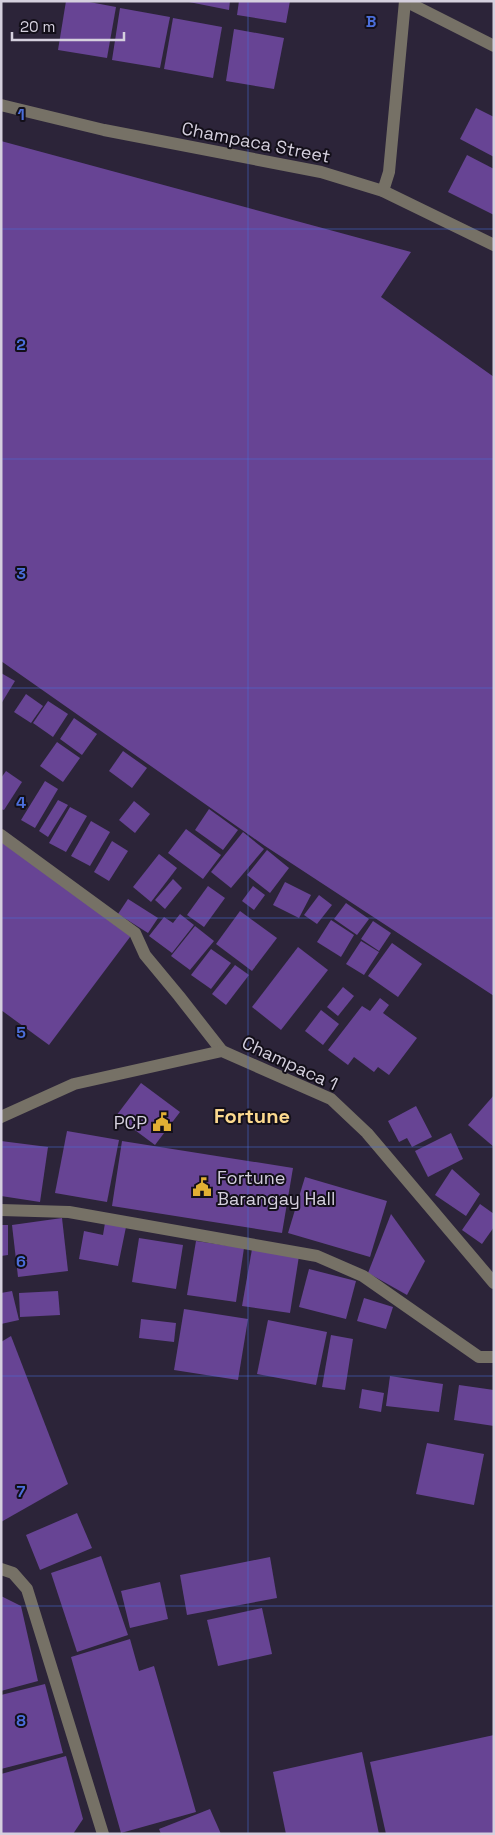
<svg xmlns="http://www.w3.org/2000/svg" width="495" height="1835" font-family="'Space Grotesk',sans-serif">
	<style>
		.building { fill: #674494 }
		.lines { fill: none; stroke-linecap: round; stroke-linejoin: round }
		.minor { stroke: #767166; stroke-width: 12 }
		.grid { fill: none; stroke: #4b6eda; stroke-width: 1; stroke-opacity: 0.55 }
		.labels { text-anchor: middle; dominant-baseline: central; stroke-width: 4; stroke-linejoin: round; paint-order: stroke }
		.street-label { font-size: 18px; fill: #d5d0de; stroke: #130f19 }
		.poi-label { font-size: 18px; fill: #d5d0de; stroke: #130f19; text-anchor: end }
		.quarter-label { font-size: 20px; font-weight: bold; fill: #fcd98f; stroke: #130f19 }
		.grid-label { font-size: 16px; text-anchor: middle; font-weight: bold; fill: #4b6eda; stroke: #130f19; stroke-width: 4; stroke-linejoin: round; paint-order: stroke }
	</style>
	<rect width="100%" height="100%" fill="#2c2439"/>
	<g class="building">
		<path d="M66 1H84L116 7 107 58 58 50Z"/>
		<path d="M184 1H230L229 10Z"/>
		<path d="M239 1H290L286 23 237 15Z"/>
		<path d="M120 8 170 17 160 68 112 60Z"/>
		<path d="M173 18 222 27 213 78 164 69Z"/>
		<path d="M234 29 284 38 274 89 226 81Z"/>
		<path d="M476 108 494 117V157L460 139Z"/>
		<path d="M1 141 411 252 381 297 494 377V996L265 846 1 661Z"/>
		<path d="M467 155 494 169V215L448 192Z"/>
		<path d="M1 673 15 681 1 704Z"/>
		<path d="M26 694 43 706 31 723 14 712Z"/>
		<path d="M48 701 68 714 53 737 33 723Z"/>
		<path d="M74 718 97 734 82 755 60 739Z"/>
		<path d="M57 742 80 758 63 782 40 766Z"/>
		<path d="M123 751 147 768 132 788 109 771Z"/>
		<path d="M6 771 22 782 4 810 1 809V778Z"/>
		<path d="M45 781 58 789 35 828 21 820Z"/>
		<path d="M58 800 68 805 48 837 39 831Z"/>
		<path d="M134 801 150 814 135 833 119 820Z"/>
		<path d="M70 807 87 816 66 852 49 843Z"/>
		<path d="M209 809 238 830 223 850 195 830Z"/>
		<path d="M91 821 110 832 90 866 71 856Z"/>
		<path d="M186 829 221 855 203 879 168 853Z"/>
		<path d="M243 832 264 849 231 888 211 872Z"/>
		<path d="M1 835 133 933 49 1045 1 1010Z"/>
		<path d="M112 841 128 851 109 881 94 872Z"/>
		<path d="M267 850 289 868 270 893 247 875Z"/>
		<path d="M159 854 177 868 151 902 133 887Z"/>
		<path d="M173 879 182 888 165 909 155 900Z"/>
		<path d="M285 882 311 895 299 918 273 905Z"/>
		<path d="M208 886 225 898 204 927 187 915Z"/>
		<path d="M253 886 265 895 254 910 242 901Z"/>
		<path d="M319 895 332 905 317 924 304 915Z"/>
		<path d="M128 899 158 918 148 933 118 914Z"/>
		<path d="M346 903 369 919 357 935 334 919Z"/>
		<path d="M240 911 277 938 252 971 216 944Z"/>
		<path d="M180 914 194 925 172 953 149 936 164 917 173 923Z"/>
		<path d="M331 920 354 935 341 957 317 942Z"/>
		<path d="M373 921 391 933 379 951 361 939Z"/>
		<path d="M195 926 214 941 190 970 171 956Z"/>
		<path d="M361 941 379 952 364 975 346 964Z"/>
		<path d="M392 943 422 964 398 997 368 976Z"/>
		<path d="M298 947 328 970 281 1030 252 1007Z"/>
		<path d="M211 949 231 963 211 989 191 975Z"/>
		<path d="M235 965 249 975 226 1005 212 994Z"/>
		<path d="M343 987 354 996 338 1016 327 1007Z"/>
		<path d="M380 998 389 1005 383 1013 417 1038 389 1075 378 1067 374 1072 354 1057 348 1065 328 1050 362 1006 370 1011Z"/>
		<path d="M321 1010 339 1024 323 1045 305 1031Z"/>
		<path d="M141 1083 180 1112 155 1145 116 1116Z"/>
		<path d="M494 1095V1147L468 1125Z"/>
		<path d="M416 1106 432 1137 412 1147 407 1138 399 1142 388 1121Z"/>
		<path d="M67 1131 119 1140 107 1202 55 1193Z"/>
		<path d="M451 1133 463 1159 428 1177 415 1151Z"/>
		<path d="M1 1141 48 1147 40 1202 1 1196Z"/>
		<path d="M122 1141 293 1168 282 1233 112 1206Z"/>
		<path d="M452 1169 480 1194 466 1216 435 1195Z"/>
		<path d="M305 1177 387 1201 370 1257 288 1233Z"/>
		<path d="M480 1204 494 1214V1227L482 1244 462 1230Z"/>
		<path d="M391 1214 425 1261 407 1295 368 1273Z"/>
		<path d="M62 1218 68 1271 18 1277 12 1225Z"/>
		<path d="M105 1223 126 1227 118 1266 79 1259 84 1231 103 1235Z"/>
		<path d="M1 1225H8V1255L1 1256Z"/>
		<path d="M139 1238 183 1245 176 1289 132 1282Z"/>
		<path d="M196 1241 244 1248 236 1302 187 1295Z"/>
		<path d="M252 1249 299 1256 290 1313 242 1306Z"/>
		<path d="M309 1269 356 1281 346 1319 299 1307Z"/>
		<path d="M12 1291 19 1320 1 1324V1293Z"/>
		<path d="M58 1291 60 1315 20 1317 19 1293Z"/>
		<path d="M364 1298 393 1307 386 1329 357 1321Z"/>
		<path d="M184 1309 248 1319 238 1380 174 1370Z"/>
		<path d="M141 1319 176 1323 174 1342 139 1338Z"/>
		<path d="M268 1320 327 1332 316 1385 257 1374Z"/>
		<path d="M331 1335 353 1339 345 1390 322 1387Z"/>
		<path d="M11 1336 68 1484 1 1522V1342Z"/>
		<path d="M390 1376 443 1384 439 1412 386 1406Z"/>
		<path d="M459 1385 494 1390V1426L454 1420Z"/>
		<path d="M362 1389 384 1393 381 1412 359 1408Z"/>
		<path d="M427 1443 484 1454 474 1505 416 1494Z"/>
		<path d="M77 1513 92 1548 40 1570 26 1535Z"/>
		<path d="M101 1556 128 1635 77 1652 51 1573Z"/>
		<path d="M270 1557 277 1598 187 1615 180 1575Z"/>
		<path d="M160 1582 168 1619 130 1628 121 1591Z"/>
		<path d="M1 1596 21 1606 38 1681 1 1691Z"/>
		<path d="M262 1608 272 1654 218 1666 207 1620Z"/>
		<path d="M130 1639 139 1671 154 1666 196 1812 121 1833 71 1657Z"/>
		<path d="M45 1684 63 1753 1 1769V1695Z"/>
		<path d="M494 1735V1834H386L370 1762Z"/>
		<path d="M362 1752 379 1834H286L273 1772Z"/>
		<path d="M66 1756 83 1819 73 1834H1V1774Z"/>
		<path d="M210 1809 221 1834H161L159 1829Z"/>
	</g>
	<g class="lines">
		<g class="minor">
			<path d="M405 1 494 46"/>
			<path d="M1 105 104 130 321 172 383 191 494 245"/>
			<path d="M383 191 389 172 405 1"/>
			<path d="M1 835 135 933 145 955 179 996 222 1051"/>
			<path d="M1 1117 74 1084 222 1051 331 1099 367 1133 494 1283"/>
			<path d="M1 1210 69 1212 317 1256 363 1276 479 1357H494"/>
			<path d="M1 1569 13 1573 27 1589 103 1834"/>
		</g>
	</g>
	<path class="grid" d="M248 1V1834M1 229H494M1 459H494M1 688H494M1 918H494M1 1147H494M1 1376H494M1 1606H494"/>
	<defs>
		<g id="civic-bare" transform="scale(1.5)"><path d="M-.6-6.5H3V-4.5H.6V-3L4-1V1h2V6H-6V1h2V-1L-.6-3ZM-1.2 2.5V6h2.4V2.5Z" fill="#e1af34" stroke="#130f19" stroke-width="2.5" paint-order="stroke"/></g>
	</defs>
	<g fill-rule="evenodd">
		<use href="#civic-bare" x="162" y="1122"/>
		<use href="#civic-bare" x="202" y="1187"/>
	</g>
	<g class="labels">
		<g class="street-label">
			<text transform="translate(256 142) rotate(11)">Champaca Street</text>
			<text transform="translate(290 1063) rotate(25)">Champaca 1</text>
		</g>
		<g class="poi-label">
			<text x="147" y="1122">PCP</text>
			<text x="217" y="1177" text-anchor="start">Fortune<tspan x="217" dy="21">Barangay Hall</tspan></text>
		</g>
		<g class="quarter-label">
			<text x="252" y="1116">Fortune</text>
		</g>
	</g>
	<g class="grid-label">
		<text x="371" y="27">B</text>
		<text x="21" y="120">1</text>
		<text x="21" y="350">2</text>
		<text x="21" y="579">3</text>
		<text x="21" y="808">4</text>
		<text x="21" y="1038">5</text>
		<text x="21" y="1267">6</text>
		<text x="21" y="1497">7</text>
		<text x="21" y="1726">8</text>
	</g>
	<rect width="495" height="1835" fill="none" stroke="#d5d0de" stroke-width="5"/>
	<path d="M12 32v8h112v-8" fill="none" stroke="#d5d0de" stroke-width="2.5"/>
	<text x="20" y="32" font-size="15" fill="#d5d0de" stroke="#130f19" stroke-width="4" paint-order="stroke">20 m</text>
</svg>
